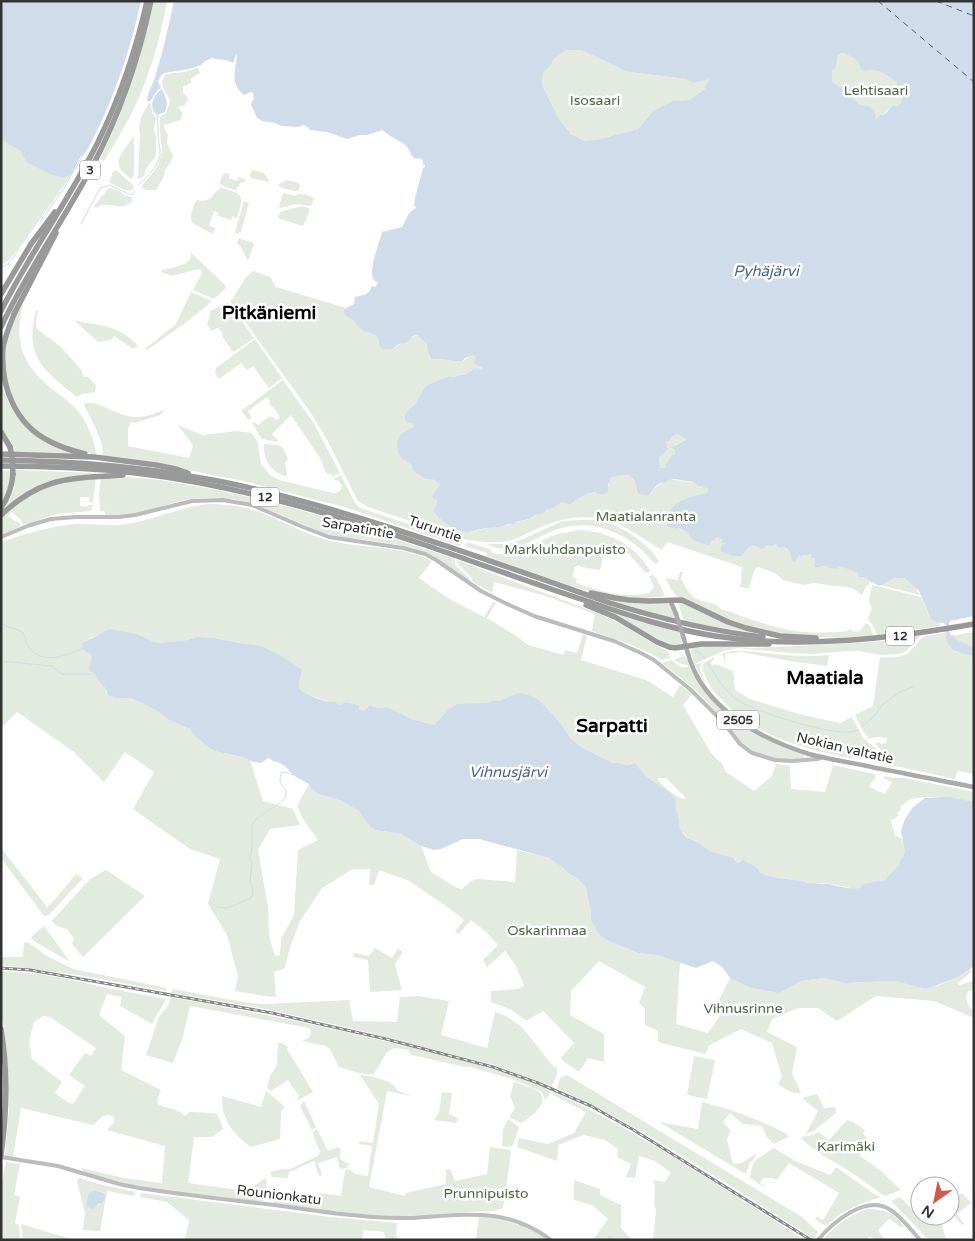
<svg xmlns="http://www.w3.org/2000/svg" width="975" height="1241" font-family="'Varela Round',sans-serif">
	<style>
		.green { fill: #e3eadf; fill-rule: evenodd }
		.water { fill: #d1dcea; fill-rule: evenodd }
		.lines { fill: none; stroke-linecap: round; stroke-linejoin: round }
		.stream { stroke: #d1dcea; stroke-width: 1 }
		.ferry { stroke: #49668b; stroke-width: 1; stroke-dasharray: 6 5; stroke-linecap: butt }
		.secondary { stroke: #bcbcbc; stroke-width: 4 }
		.primary { stroke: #aaa; stroke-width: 4.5 }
		.highway { stroke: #999; stroke-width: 5.5 }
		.rail-casing { stroke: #878787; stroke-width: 3 }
		.rail { stroke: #fff; stroke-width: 1; stroke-dasharray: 4; stroke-linecap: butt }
		.primary-bridge { stroke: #aaa; stroke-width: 4.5 }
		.highway-bridge { stroke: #999; stroke-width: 5.5 }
		.labels { text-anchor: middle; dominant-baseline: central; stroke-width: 5; stroke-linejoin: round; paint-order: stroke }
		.shield { fill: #fff; stroke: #707070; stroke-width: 1 }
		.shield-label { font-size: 12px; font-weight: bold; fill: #323232 }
		.park-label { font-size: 14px; fill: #4f6944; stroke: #fff }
		.street-label { font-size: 14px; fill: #323232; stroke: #fff }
		.water-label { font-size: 15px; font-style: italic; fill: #49668b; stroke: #fff }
		.district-label { font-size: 19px; font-weight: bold; fill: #000; stroke: #fff }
	</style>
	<rect width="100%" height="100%" fill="#fff"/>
	<g class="green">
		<path d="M154 1H167C161 36 151 72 136 104 127 124 115 142 104 161L100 159C125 109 142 56 154 1Z"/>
		<path d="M566 50H581L628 72 687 79 710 78 704 90 689 100 672 101 653 111 638 129 600 139 585 141 571 134 559 119 542 85 543 73 551 65 554 59Z"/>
		<path d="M842 53 853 56 864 71 871 69 884 73 897 82 902 98 901 103 897 106H892L876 121 868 106 860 105 851 96 832 82V71L836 67 838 55Z"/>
		<path d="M196 68 199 69 200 73 191 79V83L183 87V93L189 99 185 105 179 107V109L182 112 181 120 164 125 165 130 168 134 167 144 173 155 172 160 165 170 164 176 156 190H146L141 187C153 172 165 162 161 141 160 133 159 125 160 117L166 113 170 101C166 90 157 85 166 74L185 72Z"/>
		<path d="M149 103 151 104 152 113 156 118 154 130 156 137V154L155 158 150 163 145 171 144 176 139 179H138L140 134C137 122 143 113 149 103Z"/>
		<path d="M134 137V175L131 179C109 163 121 156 132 138Z"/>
		<path d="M1 140 14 146 63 178 71 175 22 245 9 260 1 265Z"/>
		<path d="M116 170 133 185 134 188 131 191 122 189 109 182 113 172Z"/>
		<path d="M252 170 264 173 270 182 251 178 250 175Z"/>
		<path d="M225 173 229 174V178L237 181 239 177 246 180 243 183 241 182 238 186 236 190 223 186 220 184C220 181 222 175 225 173Z"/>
		<path d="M287 180 299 183 300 186 298 191H295L279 187V184Z"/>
		<path d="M110 188 120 191 125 196 132 197V202C118 211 115 203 103 205 102 205 97 207 95 208L94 206 108 189Z"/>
		<path d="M221 188C245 194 244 196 237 218L232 216 231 220 218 216V213L214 211 209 226 215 228 213 234 192 223C190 215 192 207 197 200 214 203 210 194 221 188Z"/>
		<path d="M283 193 296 196 297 194 304 195 305 194 314 198 311 206 296 204 281 208 279 207 280 202 281 201Z"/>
		<path d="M244 201 249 203 241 232H239L238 234 236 233 235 232Z"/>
		<path d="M302 206 309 208 310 210 303 226 280 219 278 217 280 212Z"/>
		<path d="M239 238 249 242 250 241 254 244 248 261 241 247 237 243Z"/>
		<path d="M190 252 224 284 226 288 214 299 193 290 202 273 201 270 198 269 172 276 161 272 162 270C166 270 183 265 186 263 189 261 190 259 191 256Z"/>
		<path d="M253 271 270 277 276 287 346 308 343 311 346 316 353 320 358 327 364 331 377 336 379 340 392 349C397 346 401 344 406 341 410 339 412 337 417 335 421 338 426 342 428 347 430 352 428 354 431 359H440L462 362C466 359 467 357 473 355L476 357 479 366 482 367 483 369 480 370 475 368 465 375H460L453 377 449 376 425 386 407 422 414 424 413 428 401 435C397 454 395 454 413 465V471L420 474 424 478C431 478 436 479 440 484L435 499 437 501V503L434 509C439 521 456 532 469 532 479 531 490 526 500 527L529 519 537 514 540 515 544 513 546 510 551 508 562 502 569 505C572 502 584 495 587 494 590 493 593 493 595 492L597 494 608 489C608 484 611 481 611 476L612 477 621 473 631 476 636 483 637 493 642 494H651C661 477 671 479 689 482 694 483 699 483 704 485V487L709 489 708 492C694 500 675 498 668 516 666 521 665 522 668 527L676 529 679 528 687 532 691 537 699 543 715 540 716 537 722 538 721 541 727 543 723 545 721 548 722 552 729 555 743 554C747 545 754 546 762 549L765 546 771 544 770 546 775 544 777 545V546C787 547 790 550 792 561L795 563 798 558 797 556 799 555 801 557 804 555C813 554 815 559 821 566L837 568 844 567 858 573 862 578 864 577 872 581 873 583 869 582V585L866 586 862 595 852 588 814 583 803 585 783 580 775 573 758 567 755 569 749 587 750 589 738 586 741 584 742 567 667 542 662 550C644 540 624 523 604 519 581 514 558 519 537 529 529 532 521 537 512 540 497 544 479 542 463 539L368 507 358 501 327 440 311 413 230 301 233 298 246 277Z"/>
		<path d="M191 292 212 301 188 321 147 350 145 349 176 324Z"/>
		<path d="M228 302 254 338 234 352 230 350 231 349 222 336 223 333 218 328 211 331 207 324 210 316 209 312 214 309Z"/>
		<path d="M23 303C16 334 18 357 42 380 53 391 67 399 77 410 87 421 95 441 96 455L64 446 39 434 18 412 4 375 6 345 15 317Z"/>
		<path d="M36 310 38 311 36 321V328L61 347 82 371 83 376 85 377 87 376 96 385 95 392 82 394 77 397C43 370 24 357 36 310Z"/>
		<path d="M74 320C101 327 117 323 138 346L133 349 114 336 111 340 98 342Z"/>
		<path d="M255 339 282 378 269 388 253 366 247 370 241 363 219 379 215 373 216 368Z"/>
		<path d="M1 380C6 407 25 433 50 444 61 449 73 452 84 456L13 453 1 429Z"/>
		<path d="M283 380 313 422 340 473 332 477V474H328L325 471 320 458 291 415 272 434 278 440 277 442 262 439 252 423 254 422 258 425 270 416 276 420 280 418 279 415 269 403 270 401 267 397 248 411 251 416V418L249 420 241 411Z"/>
		<path d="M86 403C95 402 101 406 109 409 129 419 143 420 163 410L164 411 160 415 135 423 131 422 128 429V446L189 458 193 446C189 438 183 432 177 425L203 435 237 431 252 433 258 443 260 459 261 464 270 475 279 480 333 493C338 493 341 491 342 486L339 481 333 479 341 475 355 503 360 508 460 541 462 542 460 546 344 507 243 481 168 466 103 456 102 444 96 429 84 405Z"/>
		<path d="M677 434 686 439C682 443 675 443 672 448L675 450V454L672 456 666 468H660L659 457 668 449 666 441H667L668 442 672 437Z"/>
		<path d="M264 444 278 445 283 448 288 459 285 462 287 476C271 473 263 460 264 444Z"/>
		<path d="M16 470 96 473V476L65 478 6 507 14 489Z"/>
		<path d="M1 471H11V480L1 505Z"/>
		<path d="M124 477C157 478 190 485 222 491 302 508 378 533 455 559V565L468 577 471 582C455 573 442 560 425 553 393 539 357 542 323 533 300 524 277 512 253 504 232 497 206 497 184 500 173 502 162 507 151 510 137 514 121 516 106 515L104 511H100L99 494 101 478Z"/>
		<path d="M96 478 93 502H89V497H80V506L87 507 88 505H93L91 511 56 514 51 516 23 525 21 520 12 512 8 516 16 522H19L21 526 1 535V518C16 504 33 491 53 485 66 481 83 480 96 478Z"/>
		<path d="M208 504C221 504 233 505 246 508 274 515 299 533 327 540 361 549 401 545 432 561L419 578 446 597 484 617 493 602 496 603 487 618 515 635 528 645 564 655 565 650 577 653 583 634 587 636 581 660 646 680 673 697 680 685 692 694 683 705 711 753 722 764 726 772 754 791 772 776 776 764 790 766 791 789 825 792 833 765 874 774 876 776 869 787 885 794 892 782 883 778 884 776 894 778H904L974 792V802C957 800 925 793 910 800 906 801 903 805 900 807L901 810 897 813 899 815 893 820 890 819 895 835 902 839C903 843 905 847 905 851 905 861 891 876 884 881 878 883 871 882 865 885 861 887 858 890 854 890 851 889 849 887 846 887 836 885 824 882 814 884 804 881 793 880 783 878 778 877 772 878 767 876 757 872 752 861 741 860L738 863 735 859 710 851 699 843 687 837 680 829 679 819 674 807 676 801C669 790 658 785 647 777 641 773 640 766 632 763L628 765 619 763H613L583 748 571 739 562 725 518 693 499 701H492L486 703 447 711 434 725 412 719 388 707 378 708 370 705 364 711 359 709 358 705 346 702 339 705 305 694 300 691 299 687V682L280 655 262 646 240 643 214 638 197 637 187 640 159 643 152 641 137 634H101L90 638 83 643 92 654 95 674 97 679 105 688 106 692 115 698H130L142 703 157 711 169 720 190 729 194 735 208 747 214 751 242 757 250 760 263 801 293 809 300 825 270 829 258 850 268 907 269 936 275 956 280 955 281 939 294 915 298 850 318 840 303 819 297 806 309 784 312 789 318 794 342 801 360 811 370 827 375 830 401 834 421 846 431 872 457 888 462 889 471 881 477 879 515 882 517 850 549 858 562 867 568 873 577 878 586 887 591 914V921L598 934 606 940 638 953 657 955 680 962 676 1024 708 1033 722 1013 716 1006 730 978 751 988 779 993 801 981 824 978 845 983 894 981 926 989 939 985 956 978 970 968 971 972 958 983 959 985 974 981V990L968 991C964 999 968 1006 974 1012V1018L934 1001 876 996 837 1021 818 1008H798L772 1019 767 1032 797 1047 792 1073 801 1093C792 1094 785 1089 778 1084L782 1077 772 1043 741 1029 708 1046 706 1054 658 1042V1031L645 1025V1009L639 1003 645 987 599 961 571 991 570 1015 604 1034V1062L588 1058 579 1072 566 1063 561 1058 574 1043 543 1011 528 1020H525L512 1010 491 1002V991L518 989 524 986 516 966 505 951 487 967 483 960 498 945 485 931 471 920 459 934 455 931 464 920 449 908 409 881 379 870 374 885H369L370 869H353L322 888 300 921 290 947 285 968 274 972 276 997 264 996 235 991 238 976 227 935 208 904 220 859 190 849 133 809 154 772 125 752 104 782 74 752 17 712 1 728V542C26 534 50 526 76 524 92 523 109 527 126 524 154 520 180 507 208 504ZM658 778H666L685 797V799C676 798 664 787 658 780Z"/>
		<path d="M580 520C588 520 597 519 604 521 625 528 647 543 659 561L656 564 654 563C631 534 592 516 555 530 539 536 522 549 504 549 499 549 491 546 486 544H508L523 539 558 523 566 521Z"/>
		<path d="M580 530C609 532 636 545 650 571L646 573 628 553 608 546V549H604L601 567 599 570 581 567 579 565 574 568 573 577 577 579 576 583C594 589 614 596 633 595 638 595 644 594 649 593L654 587 649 576 653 575 657 579 665 596 660 597 646 598 644 599 615 597 573 587 486 556 487 553 465 546 467 543H470L490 549 492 553C514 559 533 543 552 536 561 533 571 532 580 530Z"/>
		<path d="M457 560 600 614 621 624 661 648 668 651 670 658 661 660 652 654 629 644 592 631 594 617V614L543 595 494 582 492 593 473 582 471 577 459 565Z"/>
		<path d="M680 572H683L681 579C685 585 688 592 693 597 701 603 714 601 721 609 742 616 767 626 789 630 804 633 821 633 836 632 842 631 845 633 850 629 853 632 856 632 860 631L865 624 867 623 870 626 873 635 872 636 839 638 789 635 747 628 681 597H677L671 589 665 578 678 580Z"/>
		<path d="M902 577 915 587 920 595 880 585 895 578Z"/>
		<path d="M872 585 921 597 929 615 936 622H940V626L877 635 872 624 869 621 868 617 872 609 869 601Z"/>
		<path d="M608 599 665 603 670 605 676 621Z"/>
		<path d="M679 601 761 634 684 622 678 602Z"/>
		<path d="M601 609 679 632 682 642 679 645H671L660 640Z"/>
		<path d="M947 632C944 644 951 645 956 652L971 655 974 660V774L958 771 957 772 955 779 891 765 885 753 875 744 878 742 882 744 886 743 887 739C880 736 875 737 869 739L863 731 855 715 873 706 880 657C889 658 898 658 907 654L923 637Z"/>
		<path d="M974 632V648L954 639 951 635H956Z"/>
		<path d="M921 635 906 651 899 654 881 655 859 651H847L813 654 790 653 738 648 724 651 696 663 697 664 701 663 700 670 706 684C699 674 692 662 691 650L694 647 715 646 752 648 857 643 883 641Z"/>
		<path d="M733 651C765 651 797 659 829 655L827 666 796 662 741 652 725 654V666L724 658 721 654Z"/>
		<path d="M684 656 686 657C689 664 692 672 696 678 719 718 762 740 804 755V759L796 760 776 759 754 752 747 748 739 741 729 726 696 690 662 663 672 660C677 665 680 668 688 667V665L681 664 674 660Z"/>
		<path d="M715 657 711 663 713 666 715 664 733 671 735 690 750 699 799 714 840 723 852 717 863 738 881 753 882 756 883 761 880 763C873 761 866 757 858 757 856 757 853 758 850 758 843 757 835 755 828 753 791 745 753 731 726 704 718 696 711 690 707 680 700 665 700 664 715 657Z"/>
		<path d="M1 848 47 907 52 903 76 874 83 878 49 915 44 916 1 858Z"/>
		<path d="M106 870 145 896 83 957 72 944 74 939 67 929 57 926 52 921 90 879Z"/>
		<path d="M44 926 70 962 34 941 31 937Z"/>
		<path d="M24 942 29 943 47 956 73 969 167 988 166 991 78 975 1 965V957H23Z"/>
		<path d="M375 948 392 958 398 949 403 952 395 964 402 990 370 992 368 960 353 957 354 953 369 956Z"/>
		<path d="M1 971 39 974 68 979 106 988 166 999C162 1008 156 1015 152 1024L120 1006 122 997 107 994 99 1015 125 1036 121 1070 161 1090 157 1100 158 1104C168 1110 175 1107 184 1115H187L189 1112 214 1113 217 1114 223 1129 212 1137H194L188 1183 246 1191 266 1178C267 1185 267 1195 263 1201H256C201 1194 135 1191 83 1171L81 1168 124 1178 162 1183 165 1146 107 1130 114 1122V1117C104 1111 100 1119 93 1125L21 1108 13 1157 5 1156 9 1108 8 1068 5 1037 1 1012ZM43 1016 50 1017 96 1048 91 1056 85 1053 69 1075 85 1086 73 1104 69 1103 55 1093 62 1082 32 1059 29 1041 34 1022Z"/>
		<path d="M172 989 249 1003 265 1004 349 1000 353 1021 397 1022 400 997 418 996 449 1001 441 1035 487 1048 495 1012 506 1016 522 1027 552 1065 557 1068V1075L552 1086 494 1065 350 1028 261 1008 172 993Z"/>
		<path d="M170 997C241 1010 310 1023 380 1040 438 1053 496 1067 551 1090L548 1097 545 1100 543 1094 540 1091 512 1079 470 1067H465L412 1055 410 1054 409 1050 394 1048 387 1052 374 1074C364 1076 350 1070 339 1067L330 1049 326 1046 302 1041C308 1039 312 1037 311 1030L309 1028 190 1006 183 1037 173 1063 146 1055 159 1017 169 1004Z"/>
		<path d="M278 1043H282L288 1047 287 1049 313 1092 296 1101 299 1096 288 1080 271 1091 267 1088 270 1076 277 1065Z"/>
		<path d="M694 1056 715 1060 707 1099 687 1095Z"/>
		<path d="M360 1075 374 1077 389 1082 394 1085 397 1090 411 1096 387 1091 369 1187 405 1196 406 1193 446 1184V1170L450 1169 455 1181 487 1174 490 1147 510 1150 511 1152 503 1208 494 1211C463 1211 432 1216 401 1216 359 1216 316 1209 274 1203L272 1198V1194L319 1200 320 1193 341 1196 345 1171 349 1169 355 1174 368 1176 372 1146 359 1144V1141L373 1143 379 1104Z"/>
		<path d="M567 1075 802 1217 818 1232 814 1239C730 1186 647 1129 557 1088L560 1078Z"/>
		<path d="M514 1082C522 1085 534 1087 540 1093 550 1104 529 1118 521 1123L509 1117 515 1108 510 1096Z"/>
		<path d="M266 1091 285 1107 281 1111 280 1139 251 1147C233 1134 221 1119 222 1096L261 1107Z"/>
		<path d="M442 1092 452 1093 449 1114 458 1118 456 1123 434 1120 439 1113Z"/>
		<path d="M554 1092C642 1133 723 1188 805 1240H653L656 1210 654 1205 655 1186 653 1181V1180L665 1182 671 1173 655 1161 639 1156 635 1178 626 1177 631 1164 617 1157 618 1149 605 1140 584 1135 558 1145 557 1161 517 1147 519 1138 548 1144 574 1133 586 1112 553 1095Z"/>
		<path d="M817 1094 824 1108 835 1107 836 1113 814 1131 806 1134 818 1111 802 1098Z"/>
		<path d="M304 1101 316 1127 312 1130 300 1106Z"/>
		<path d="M702 1102C733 1110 758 1119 787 1134L788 1137 774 1144 767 1137 762 1126 743 1124 730 1113 723 1122 731 1131 727 1139 733 1164 742 1163 755 1154 756 1156 750 1163 746 1173H744L659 1122 698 1129Z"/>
		<path d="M508 1119 519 1127 513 1145 510 1147 502 1146 503 1129Z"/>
		<path d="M847 1120 853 1122 865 1130 863 1133 868 1141 860 1156 881 1171 901 1190 885 1196C872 1188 862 1179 849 1171 836 1162 810 1150 801 1137L813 1135 818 1132 829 1140Z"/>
		<path d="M317 1129 328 1151 337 1147 341 1149C339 1160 340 1160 350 1164L346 1168 340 1169 337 1157 318 1163 322 1175 319 1176 314 1161 289 1172 288 1178 272 1177 270 1172 283 1169H290L318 1156 320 1151 314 1138 313 1132Z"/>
		<path d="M774 1148 795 1161 830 1175 836 1167 874 1194 881 1197C859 1204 844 1209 827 1225H824L815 1219 817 1217 823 1220 839 1193 789 1163 777 1180 773 1178H763L760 1183 765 1186 764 1187 750 1178V1177L753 1164 757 1159Z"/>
		<path d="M6 1162 20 1164 14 1195 20 1197 15 1223 19 1225 20 1240H1V1188Z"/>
		<path d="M79 1178 99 1184 135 1192 134 1196 107 1191 100 1231 83 1230 85 1213 77 1182ZM95 1190 102 1192 105 1194 103 1202 96 1206 87 1199 89 1193Z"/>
		<path d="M574 1180 600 1189V1195L621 1205V1228L632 1240H593L608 1219 592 1205 574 1200Z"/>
		<path d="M141 1193 330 1217 397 1223 396 1240H386L384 1232 364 1230 362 1240H185L189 1220 167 1202 140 1197Z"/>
		<path d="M962 1193 971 1203 957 1214 964 1224 962 1225 954 1216 942 1225 946 1240H929L891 1201 900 1197 924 1221 930 1216H950V1202Z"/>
		<path d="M867 1209C882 1209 896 1213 904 1227H901L889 1219 878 1230 885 1240H875L870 1236 866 1240H823C836 1224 849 1216 867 1209Z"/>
		<path d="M479 1216 502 1219 518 1225H522L531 1229 549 1240H476Z"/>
		<path d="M21 1224 28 1226 74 1240H23Z"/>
	</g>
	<g class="water">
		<path d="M1 1H141C131 48 115 95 94 137 90 144 87 153 81 156L71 175 63 178 50 174 28 163 22 155 21 151 1 140Z"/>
		<path d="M174 1H974V616L950 621C943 639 963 641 974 648V660L971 655C960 654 947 650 946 637 946 633 946 629 946 625L943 623 936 622 931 619 919 591 904 578H895L879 586 864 577 862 578 861 577H859L858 573C848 570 845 565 835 569L834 568C830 569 827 566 823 566 820 566 819 568 815 567L814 565 815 562V558H812L810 554 807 556 804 555 801 557 799 555 798 556V558L795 563 792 561C790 552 788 545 778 548L776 544 770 547V545L765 546V548L761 549C750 543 748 547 742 556 738 557 724 555 721 551 721 550 721 549 720 548L723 544H727L721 542 722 539 716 537 715 540 711 541 709 545C700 543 692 542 687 532L679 528 676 529 668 527C665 522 666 520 668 515 674 499 691 497 706 493L709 489 703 487V484L702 486H698L693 482 674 479 667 481 665 483 662 482 657 485 649 495 638 494C636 490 637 486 635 482 630 471 620 476 611 477L610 482 608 484V492L604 494H597L595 492C593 493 590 493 587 494 584 495 572 502 570 505L562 502 553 508 546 510 544 513 540 515 537 514 529 519 516 522 515 524C509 523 505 526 500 527 494 527 487 528 481 529 476 530 471 532 466 532 453 530 441 521 434 512V509L437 503V501L432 497 440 484C433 477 431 481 424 478 421 476 417 473 413 471L412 465 401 458 398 452 397 442 400 435 413 427 414 424 407 422 405 419V414L416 403 425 386 449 376 453 377 460 375H465L475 368 480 370 483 369 482 367 476 365 474 362 476 357 473 355 465 358 462 362 440 359H431C429 356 427 347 427 344L417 335 413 336 410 340 405 343 399 344 392 349H382L379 345V340L377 336 364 331 358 327 353 320 346 316 343 311 346 308 354 304 355 297C364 295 368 296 372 286L376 287 378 282C377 282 375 282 374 280 367 272 380 242 382 232L402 227C407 220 407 212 415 209L416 207 414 205 415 198 423 168 425 167V165H423V160L419 158 417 159C410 157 412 155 409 150 405 142 395 140 389 135 386 133 384 131 382 130L367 135H360L347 139 327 132 310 130 308 127 303 125 298 127 281 126 275 123 262 121 257 118 251 104 254 99 253 93 250 92 244 95C229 83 236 70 237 54L236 55 233 63C225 58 219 61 212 58L205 61 201 65 189 69 164 73 160 77 158 82 161 88C154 92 154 98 149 102L147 100C148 91 154 83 156 74 163 50 169 26 174 1ZM566 50H581L628 72 687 79 692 83 709 79 704 90 689 100 672 101 653 111 638 129 600 139 585 141 571 134 559 119 542 85 543 73 551 65 554 59ZM842 53C852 56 857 58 861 69L864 71C877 67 887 75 897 82 896 89 897 93 902 98L901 103 897 106H892L885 114 880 115 876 120 875 111 868 106 860 105 851 96 853 91 845 86 840 87 832 82V71L836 67 838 55ZM677 434 686 439 684 441 672 447 673 449 675 450V454L674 455 673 454 665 465 666 468H660L659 457 663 455 664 453 668 449 666 441 668 442 672 437Z"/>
		<path d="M162 89C166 99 169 101 165 112L157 115C148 107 153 95 162 89Z"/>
		<path d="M109 629 137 634 152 641 159 643 187 640 197 637 214 638 240 643 262 646 280 655 302 670 299 682V687L301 691C310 696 325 703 335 702L339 705 346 702 359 705V709L364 711 370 705 378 708 388 707 412 719 434 725 447 711 457 704 486 703 492 701H499L518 693 528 695 539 700 562 725 571 739 583 748 613 763H619L628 765 634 763C639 767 641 771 645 775 655 785 670 788 676 801L675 807 679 819 680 829 686 837 699 843 710 851 733 858 738 863 742 860H744L756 867 760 872 767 876 802 881C811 885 820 883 829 884 839 886 851 890 860 888L862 885 872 882 884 881 899 865 901 859 903 858 905 851 901 831 905 819 913 807 925 798 949 797 974 802V966L956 978 926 989 894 981 845 983 824 978 801 981 779 993 751 988 730 978 722 967 713 961 696 968 657 955 638 953 606 940 598 934 591 921V914L586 887 577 878 568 873 562 867 549 858 479 839H463L441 849 434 850 421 846 401 834 375 830 370 827 359 811 342 801 318 794 312 789 309 784 293 775 285 766 278 762H275L268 758 261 763 254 762 242 757 214 751 208 747 194 735 190 729 169 720 157 711 142 703 130 698H115L108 695 105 688 97 679 95 674 89 670 92 655 82 649V643C91 638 100 635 109 629Z"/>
		<path d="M95 1190 104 1193C106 1196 105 1200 102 1203L98 1204 94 1209 87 1207V1199L89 1193Z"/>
	</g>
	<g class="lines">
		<g class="stream">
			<path d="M138 185C146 179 158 166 160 156 161 148 157 140 158 132 158 126 158 121 157 115"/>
			<path d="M40 222 64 188 83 155"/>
			<path d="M81 224 100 188 110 185 131 195 135 191"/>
			<path d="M1 267 8 264 19 250"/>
			<path d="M1 622C8 630 15 627 22 632 26 636 25 642 28 646 42 666 64 656 82 649"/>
			<path d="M695 651 701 654 705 659"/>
			<path d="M1 661 52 666 62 674H93"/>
			<path d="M707 662C716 676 725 692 739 701 756 712 842 740 858 730"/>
			<path d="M862 727 877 713 882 705 900 692 913 687"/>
			<path d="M209 902 217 907 228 908 251 898 253 894 252 887 250 881 252 864 250 860 252 847V825C258 813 286 804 286 794 287 788 280 786 280 780 280 778 281 775 281 773L285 772 293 775"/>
			<path d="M608 1237 612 1238"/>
		</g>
		<g class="ferry">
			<path d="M878 1 974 82"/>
			<path d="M936 1 974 16"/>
		</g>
		<g class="secondary">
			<path d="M1 537 30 525 51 519 76 517H119L135 515 192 501 223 500 252 505 303 527 329 537 403 548 425 554 436 560 481 591 505 603 534 616 614 641 641 653 654 660 691 690 724 723 740 744 752 753 775 760 792 761 818 759 823 757"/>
			<path d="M1 1157 58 1166 119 1184 139 1188C184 1195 230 1200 275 1205 305 1209 333 1214 363 1216 379 1218 396 1218 412 1218 464 1215 506 1206 551 1240"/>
			<path d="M818 1240C833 1222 865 1195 889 1209 901 1216 911 1230 920 1240"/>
		</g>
		<g class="primary">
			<path d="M670 600 676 614"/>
			<path d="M684 639C687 652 691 666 698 678 721 717 767 741 809 754 831 760 854 763 876 768 909 774 941 781 974 787"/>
		</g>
		<g class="highway">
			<path d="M1 294 31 244 55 212"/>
			<path d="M1 311C30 253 69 200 98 142 120 97 136 50 147 1"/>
			<path d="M15 312C10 324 5 336 3 348 0 386 15 424 49 441 60 447 73 451 85 454"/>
			<path d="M14 314 56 233"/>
			<path d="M1 327C27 271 64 220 93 165 120 114 139 58 151 1"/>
			<path d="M1 432 10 447"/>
			<path d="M1 454 94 457 156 465 176 469 188 473"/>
			<path d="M1 460C68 461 135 466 201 478 243 485 285 496 326 508 422 536 516 570 610 603 661 619 711 631 763 637"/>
			<path d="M1 466C46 466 91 468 136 473 236 485 333 514 428 546 480 564 532 583 584 600 627 615 670 629 715 636 801 649 888 639 974 624"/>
			<path d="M1 508C8 498 12 486 13 474"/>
			<path d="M1 515C43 475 71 479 123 475"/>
			<path d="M591 593 615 598 629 600 649 601 682 600 728 622 746 628 780 636 816 638"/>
			<path d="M586 605 615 617 657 642 669 647 675 648 701 644H769"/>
			<path d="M1 1029C8 1071 7 1113 1 1155"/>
		</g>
		<g class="rail-casing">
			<path id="rail" d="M1 968 30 970 70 977 272 1013 386 1039 493 1067 538 1083 591 1106 632 1129 811 1240"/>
		</g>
		<use href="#rail" class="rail"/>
		<path class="primary-bridge" d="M676 614 684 639"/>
		<path class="highway-bridge" d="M10 447 12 457 13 474"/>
	</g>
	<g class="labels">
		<g class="shield">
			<rect x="80" y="160.5" width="20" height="19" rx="4"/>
			<rect x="251" y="487.5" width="28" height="19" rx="4"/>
			<rect x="886" y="626.5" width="28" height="19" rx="4"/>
			<rect x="717" y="710.5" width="42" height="19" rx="4"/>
		</g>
		<g class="shield-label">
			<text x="90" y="170">3</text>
			<text x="265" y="497">12</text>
			<text x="900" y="636">12</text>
			<text x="738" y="720">2505</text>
		</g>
		<g class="park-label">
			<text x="876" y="90">Lehtisaari</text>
			<text x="595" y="100">Isosaari</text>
			<text x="646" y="516">Maatialanranta</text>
			<text x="565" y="549">Markluhdanpuisto</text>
			<text x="547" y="930">Oskarinmaa</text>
			<text x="743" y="1008">Vihnusrinne</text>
			<text x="846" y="1146">Karimäki</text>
			<text x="486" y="1193">Prunnipuisto</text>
		</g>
		<g class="street-label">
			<text transform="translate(358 528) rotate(10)">Sarpatintie</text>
			<text transform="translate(435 529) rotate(19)">Turuntie</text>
			<text transform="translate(845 748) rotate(13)">Nokian valtatie</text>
			<text transform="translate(279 1195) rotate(7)">Rounionkatu</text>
		</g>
		<g class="water-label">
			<text x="766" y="271">Pyhäjärvi</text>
			<text x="508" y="772">Vihnusjärvi</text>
		</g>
		<g class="district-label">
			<text x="269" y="313">Pitkäniemi</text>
			<text x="825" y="678">Maatiala</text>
			<text x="612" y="726">Sarpatti</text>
		</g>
	</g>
	<rect width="975" height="1241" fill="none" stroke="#323232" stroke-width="5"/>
	<g transform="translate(935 1201) rotate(213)"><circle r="24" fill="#ffffff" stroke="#adadad"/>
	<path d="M0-4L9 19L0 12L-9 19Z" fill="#d0594c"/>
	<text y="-8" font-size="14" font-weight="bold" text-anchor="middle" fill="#323232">N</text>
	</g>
</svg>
